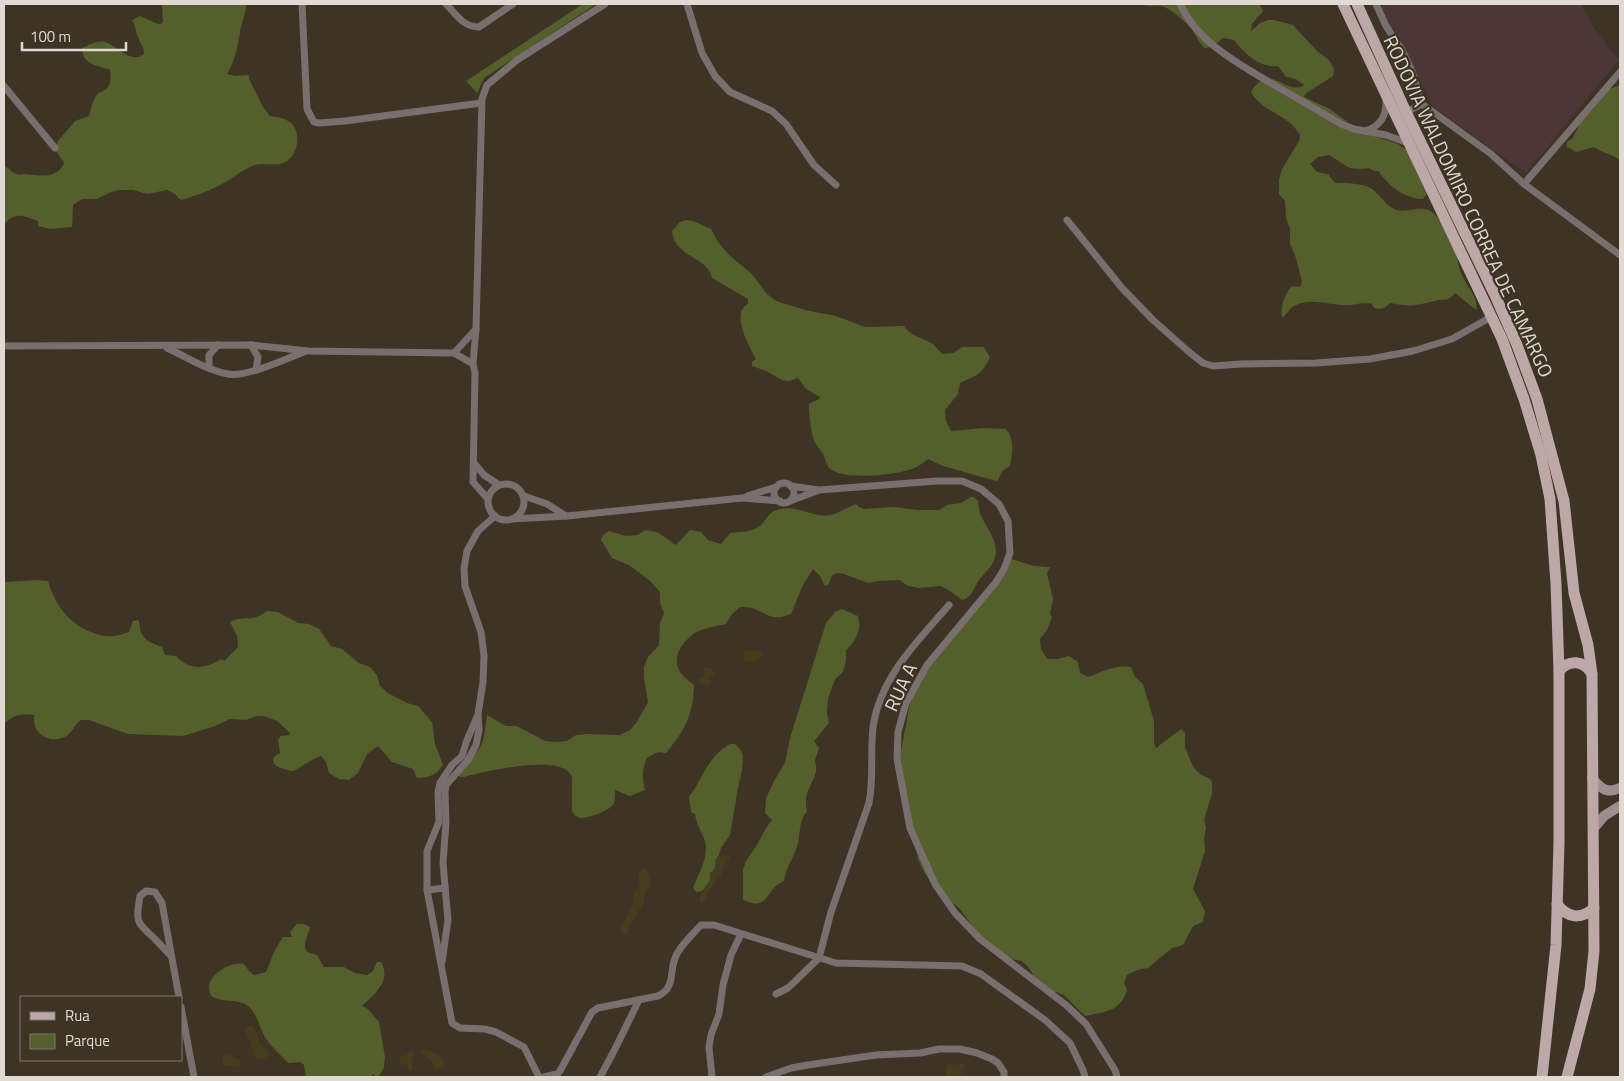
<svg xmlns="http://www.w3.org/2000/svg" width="1624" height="1081" font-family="'Titillium Web',sans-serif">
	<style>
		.industrial { fill: #4c3736 }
		.green { fill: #545f2b }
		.sand { fill: #453d1d }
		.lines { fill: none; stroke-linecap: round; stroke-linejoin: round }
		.street { stroke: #796f6f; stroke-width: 7 }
		.secondary { stroke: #9e8f8e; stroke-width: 10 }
		.primary { stroke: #bba8a7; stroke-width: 11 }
		.labels { text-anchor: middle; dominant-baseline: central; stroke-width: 4.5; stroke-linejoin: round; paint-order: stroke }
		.street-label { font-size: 19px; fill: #e0dad2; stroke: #3d3426 }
	</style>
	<rect width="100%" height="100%" fill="#3d3426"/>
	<path class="industrial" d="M1384 4H1581L1594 28 1619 60 1526 173 1432 106 1400 39 1379 10Z"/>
	<g class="green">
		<path d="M162 4H246C246 13 243 19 241 27 237 46 237 57 227 74L235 76 249 75V79L263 107 270 116C278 117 285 118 291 123 302 133 298 156 285 162 276 167 265 162 255 165 241 170 231 180 218 186 207 192 194 196 182 200L179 199 175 194 167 190 147 194 133 190H120L111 192 97 199H82L73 205 72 227 50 229 38 226V221C23 216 16 211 4 224V166C9 168 13 174 17 174 20 175 23 174 25 174 39 176 58 179 64 163L55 149 58 141 75 121 89 116C91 110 92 102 96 96 98 92 102 92 106 89 111 85 111 76 110 70 96 65 83 65 82 48 89 45 97 40 105 42 117 45 130 65 144 54 144 47 140 44 138 37 135 31 136 27 132 20L140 16 158 24H161L163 22Z"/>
		<path d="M583 4H596L484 78 477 93 466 81Z"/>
		<path d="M1142 4H1259L1263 11 1252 24 1251 31 1260 23 1268 20H1274L1293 25 1317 51 1329 60 1334 69 1333 76 1305 94 1304 97 1330 109 1350 124 1365 133 1398 144 1407 150 1427 194 1423 199C1402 198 1390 186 1378 171H1374L1369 168C1346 171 1348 166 1329 155L1318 157 1310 164 1317 172 1328 174 1335 183C1345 183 1364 183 1372 189 1380 194 1385 205 1394 209 1405 214 1417 206 1428 210 1438 213 1454 240 1457 249 1458 253 1457 257 1458 261 1458 266 1461 273 1464 279 1468 288 1479 299 1476 310L1455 293C1447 303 1444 298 1434 301 1413 306 1412 307 1390 303 1385 308 1382 310 1374 308L1372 304C1361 301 1356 306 1345 305 1329 305 1310 297 1294 306 1290 308 1287 314 1283 317H1282C1280 308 1285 292 1292 286L1300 287 1302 282 1296 258 1290 244V229L1286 218 1285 201 1279 194V179L1282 169 1299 141 1300 135C1289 115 1262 112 1251 92 1271 60 1286 97 1304 85L1296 79 1286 77 1278 66C1259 68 1245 54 1234 40L1223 38 1212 47 1205 48C1197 41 1195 32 1188 25 1183 20 1169 8 1162 6 1154 4 1150 8 1142 4Z"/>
		<path d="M1620 85V160C1612 154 1602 153 1594 147L1576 152 1566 146 1567 142 1573 138 1580 123 1595 107 1600 93Z"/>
		<path d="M686 220 693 221 711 229 718 242 729 255 752 274 767 294 776 301 805 310 836 316 865 327 904 326C910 336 923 338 933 344 936 347 939 351 942 354L953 353 962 347H984L990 357C982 375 977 375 960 383L958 394 945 410 946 421 951 431 984 428 1006 429C1015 438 1012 456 1010 466L1002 471 998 480 996 481 943 466 928 459C923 463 918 467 912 469 895 475 847 480 832 470 826 467 826 460 823 454 821 450 817 446 814 441 812 437 808 408 809 404L819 399 820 397 806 389 798 378 789 381 782 380 766 371 752 366V362L756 359C750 348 738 327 741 313 741 309 745 306 748 304V299L712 278C707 255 675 259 672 231L680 222Z"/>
		<path d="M971 497H974L978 501C979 505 979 510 980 513 985 527 1000 542 995 557 993 567 985 572 979 580 974 587 972 598 962 600L950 591 941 586 919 588 908 586 899 580 877 581 868 583 844 574 837 573 832 575 829 584 825 586 820 576 813 569 803 585 791 614C773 622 768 614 752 608 749 607 744 607 740 607L732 614 726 624C716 626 704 628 695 633 683 641 672 656 679 670 682 676 689 681 694 685 693 716 685 730 666 753L658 752 647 758C642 769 642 778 645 790L630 796 615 790C615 794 615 799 614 803 612 810 589 818 581 818 577 818 574 815 572 811V777C564 752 483 772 464 777H460L457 774C461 765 470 761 476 753 485 743 485 728 487 715L506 726H517L545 741 556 742 567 741 576 735 587 734 620 735 630 730 637 722 648 702 644 678V667L648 657 659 645 660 623 664 613 660 603V592L650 581 629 565 612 558 601 540 603 535 609 531 626 536 637 535 646 530 657 532 676 545 690 530 701 532 708 540 721 544 730 533C740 532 752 532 760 526 767 520 767 513 777 510 797 503 813 519 831 515 839 513 848 507 856 504L859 507 864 509 894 507 918 510H939L947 505 961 503Z"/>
		<path d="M1008 558 1034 566 1050 567 1047 573 1053 599 1050 614 1052 617 1047 630 1040 639 1041 649 1047 659H1058L1069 656 1078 662 1080 673 1089 677C1104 671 1115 665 1131 667L1135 677 1143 684 1154 721V743L1156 748 1181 729 1185 733V747L1193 767 1201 775 1209 778 1212 782V794L1204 820 1206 827 1204 838 1205 851 1193 889 1205 911 1203 922 1193 926 1183 945 1172 948 1148 968 1137 970 1127 975 1124 983 1127 990C1120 1012 1105 1012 1085 1016L1064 995 1056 992 1051 994 1036 980 1030 969 1022 961 1011 959 980 936 959 908 934 888 922 868 918 859 901 783 900 756 911 698 926 669 988 595Z"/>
		<path d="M37 580 48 581C55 604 68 623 91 632 99 635 106 637 114 636 119 636 124 633 129 632L133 621 138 620C141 625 139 627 141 632 144 641 154 644 162 647L165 655 176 656C190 671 205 669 221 659L224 661 238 647 237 636 230 622C245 615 252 623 267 611L278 612 298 623 309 624 319 629 331 646 342 649 359 663 370 667 377 675 380 686 388 693 407 703 418 706 432 722 435 744 443 765C436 775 429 778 417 778L413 769 392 762 378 746 367 754 358 773 349 780 339 779 329 773 326 762 321 756C311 759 299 769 293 771 289 771 284 769 281 768 276 766 274 765 273 760L274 757 280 753 278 739 281 736 289 735 290 733 277 721 264 716H257L246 720 230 719 215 726 183 736 128 734 89 720H81C75 724 73 731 68 735 57 743 40 740 35 726 34 723 34 718 34 715 23 713 11 715 4 725V582Z"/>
		<path d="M842 609 858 616C862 630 856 641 846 650V661L843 672 835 679 828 699 827 712 829 723 814 741 819 748C818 752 816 756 815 760 815 764 817 768 816 772 811 788 803 793 807 812 798 821 801 835 797 847 793 859 786 867 784 881 781 883 776 885 774 888 764 901 762 908 743 900V870L746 861 757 845 766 828 772 820 765 813 766 798 774 781 785 763 790 738 826 623 835 612Z"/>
		<path d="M730 744H735L740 749 743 755 742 770 738 788 730 835 721 848 711 880 702 891 696 892 693 888C699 873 709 856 705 841 701 830 697 826 695 814L691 812 689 797C704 777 707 757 730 744Z"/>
		<path d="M297 924H304L310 927 305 943V949L307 952 317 955 324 967H344L355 973 367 975 373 971 377 962H381C392 981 374 994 362 1006L368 1009 379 1022 385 1057 384 1067 379 1076 376 1077 373 1074 371 1077H306L304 1065 300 1062 288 1063C280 1054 271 1047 265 1037 259 1027 257 1013 248 1006 237 998 222 1003 211 996 210 993 209 990 209 987 210 973 232 961 244 964L249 971 254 975 266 972 275 950 283 937H292L290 932Z"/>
	</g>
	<g class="sand">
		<path d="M744 650 760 651 763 654V656C759 659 751 664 745 662L743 657Z"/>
		<path d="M705 667 712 669 715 673V675L710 677 712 682 708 685 701 684 698 680 699 678 704 677 703 668Z"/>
		<path d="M726 855 730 857 728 861 723 866 721 875 716 880 713 887 708 891 705 901 701 903 699 901 700 896 710 880V873L717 866 715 862 717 857Z"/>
		<path d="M644 869 648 871 651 885 644 895V902C638 912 631 922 627 934L622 935 620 928 626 919 633 902 634 893 640 885 638 874Z"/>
		<path d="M247 1026 254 1027 261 1045 268 1051V1056L264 1059H257L254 1056 253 1050 250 1046V1041L245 1030Z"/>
		<path d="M424 1049C432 1051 443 1056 445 1064L443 1068 436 1069 431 1061 422 1053V1050Z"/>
		<path d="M411 1051 415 1054 411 1060 413 1069 409 1072 406 1063 402 1065 400 1064 399 1059 401 1056 406 1055Z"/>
		<path d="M226 1053 241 1061 239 1068 223 1065 222 1059Z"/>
		<path d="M949 1063 956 1065 962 1063 964 1064V1068L960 1071 962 1073 960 1075 950 1077 946 1075 945 1068Z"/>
	</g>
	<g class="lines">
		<g class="street">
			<path d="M302 4 307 109 314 122 319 123 345 121 481 103"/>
			<path d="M446 4C456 14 463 27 479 27L513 4"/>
			<path d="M687 4 702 53 715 76 730 92 772 111 786 124 814 165 836 185"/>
			<path d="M1180 4C1198 43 1239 64 1274 85 1297 98 1319 111 1341 124L1354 129 1386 135 1408 143"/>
			<path d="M1376 4 1386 26 1402 50 1412 71 1422 104 1491 154 1524 184 1620 255"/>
			<path d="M4 86 55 148"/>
			<path d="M1406 112 1422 104"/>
			<path d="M1365 131C1380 127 1387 115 1386 100"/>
			<path d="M1524 184 1620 72"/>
			<path d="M1067 220 1122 288 1153 320 1189 352 1203 363 1213 366 1241 364 1316 363 1370 359 1413 351 1452 339 1491 317"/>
			<path d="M251 345 258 357 256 370"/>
			<path d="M4 346 251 345 308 351 454 353 473 364 475 373 473 482 488 499"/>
			<path d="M167 348C187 357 206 370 228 374 245 378 288 358 306 351"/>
			<path d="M454 353 476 329"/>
			<path d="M473 364 476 329 482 99 487 85 517 60 605 4"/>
			<path d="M209 368V355L218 345"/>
			<path d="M474 463 484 475 499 485"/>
			<circle cx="784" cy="493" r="10"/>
			<circle cx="506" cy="502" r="18"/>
			<path d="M791 486 819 490 937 481H962L981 489 999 504 1008 521 1010 553 1004 569 996 582 927 665 906 703 898 732 897 759 910 828 935 884 955 913 980 939 1066 1005 1086 1024 1115 1070 1117 1077"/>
			<path d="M524 496 547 504 566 516"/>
			<path d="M747 496 776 487"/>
			<path d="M790 501 817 491"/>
			<path d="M512 519 567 516 742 498 780 501"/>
			<path d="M477 717 467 740 462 756 452 765 440 783 438 792 439 822 427 851V890L452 1023 460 1028 485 1029 496 1032 524 1047 539 1077"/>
			<path d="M427 890 445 888"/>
			<path d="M171 956C165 950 160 944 154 938 135 921 136 921 140 896L146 891 155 892 162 903 179 997"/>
			<path d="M442 962 448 920 443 863 446 823 445 792 446 785 468 760 476 745 479 730 478 714 483 682 484 656 481 632 465 586 464 568 467 551 478 531 495 516"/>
			<path d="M776 994 788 988 819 958 831 912 869 803C874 778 870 752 873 727 880 677 918 641 949 605"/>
			<path d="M181 1007 194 1077"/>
			<path d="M544 1077 557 1074 560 1071 592 1012 598 1008 658 996C678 986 667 969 678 952 684 942 693 934 701 925H714L836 963 962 966 981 974 1045 1020 1070 1043 1083 1070 1085 1077"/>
			<path d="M600 1077 614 1051 639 1000"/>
			<path d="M712 1077 709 1047 711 1035 719 1014 723 985 731 955 741 934"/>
			<path d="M766 1077 791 1068 808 1065 876 1055 920 1053 939 1049H960L977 1053 992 1059 998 1063 1004 1072V1077"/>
		</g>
		<g class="secondary">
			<path d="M1592 778C1601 789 1607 794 1620 788"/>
			<path d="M1593 829 1604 816 1620 806"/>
		</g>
		<g class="primary">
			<path d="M1343 4 1502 339 1524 399 1541 455 1550 499 1556 584 1559 671V843L1556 945 1542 1077"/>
			<path d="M1357 4 1406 112 1494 293 1517 345 1537 399 1564 501 1574 593 1588 645 1592 674 1594 951 1590 989 1567 1077"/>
			<path d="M1559 671C1569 659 1584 660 1592 674"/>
			<path d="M1557 904C1567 918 1581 920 1594 908"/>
		</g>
	</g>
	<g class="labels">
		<g class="street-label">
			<text transform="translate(1469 206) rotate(65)">RODOVIA WALDOMIRO CORREA DE CAMARGO</text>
			<text transform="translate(900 687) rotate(-65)">RUA A</text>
		</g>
	</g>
	<rect width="1624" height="1081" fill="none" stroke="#e0dad2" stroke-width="10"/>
	<rect x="20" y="996" width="162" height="65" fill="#3d3426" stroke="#7e766b"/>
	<rect x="30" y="1012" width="25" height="8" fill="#bba8a7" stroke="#7e766b"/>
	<text x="65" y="1021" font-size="15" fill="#e0dad2">Rua</text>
	<rect x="30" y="1034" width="25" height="15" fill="#545f2b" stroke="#7e766b"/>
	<text x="65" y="1046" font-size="15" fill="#e0dad2">Parque</text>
	<path d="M22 42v8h104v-8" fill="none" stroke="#e0dad2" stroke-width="2.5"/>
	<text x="30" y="42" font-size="15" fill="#e0dad2" stroke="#3d3426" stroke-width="4" paint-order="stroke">100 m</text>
</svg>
